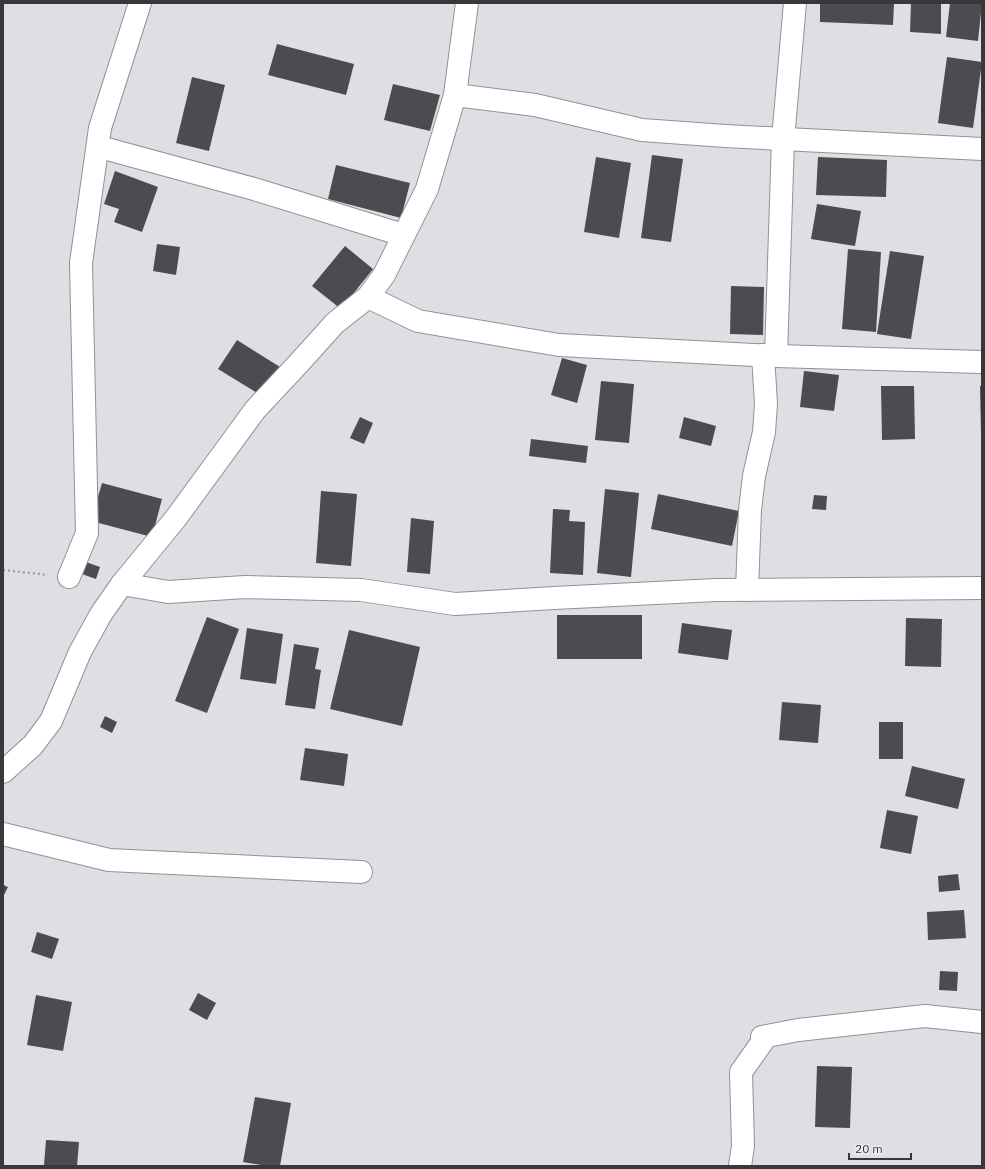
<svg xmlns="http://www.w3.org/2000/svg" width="985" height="1169" font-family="'IBM Plex Sans',sans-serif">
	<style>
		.building { fill: #4d4a50 }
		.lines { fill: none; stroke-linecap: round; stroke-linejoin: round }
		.minor-casing { stroke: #939096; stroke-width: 24 }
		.path { stroke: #a2a0a5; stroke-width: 2.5; stroke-dasharray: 2 3; stroke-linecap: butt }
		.minor { stroke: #fff; stroke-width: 22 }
	</style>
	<rect width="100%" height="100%" fill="#e0dde4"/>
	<g class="building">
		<path d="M820 3H894L893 25 820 22Z"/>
		<path d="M911 3H941V34L910 32Z"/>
		<path d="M950 3H982L978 41 946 37Z"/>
		<path d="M277 44 354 64 346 95 268 75Z"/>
		<path d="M947 57 982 62 973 128 938 123Z"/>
		<path d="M192 77 225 85 209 151 176 143Z"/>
		<path d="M393 84 440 95 430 131 384 120Z"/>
		<path d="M652 155 683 159 671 242 641 238Z"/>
		<path d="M596 157 631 163 619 238 584 232Z"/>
		<path d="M818 157 887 160 886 197 816 195Z"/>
		<path d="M336 165 410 183 401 218 328 199Z"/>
		<path d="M115 171 158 187 142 232 114 222 119 209 104 204Z"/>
		<path d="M817 204 861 211 855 246 811 239Z"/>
		<path d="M157 244 180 247 176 275 153 271Z"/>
		<path d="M345 246 373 269 341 309 312 286Z"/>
		<path d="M848 249 881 252 876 332 842 329Z"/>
		<path d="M890 251 924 256 911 339 877 334Z"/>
		<path d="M731 286 764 287 763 335 730 334Z"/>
		<path d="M237 340 280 367 262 396 218 369Z"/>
		<path d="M562 358 587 365 577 403 551 395Z"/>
		<path d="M804 371 839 375 834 411 800 407Z"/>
		<path d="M601 381 634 384 629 443 595 440Z"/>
		<path d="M881 386H914L915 439 882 440Z"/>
		<path d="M980 386H982V433H981Z"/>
		<path d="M360 417 373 423 364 444 350 438Z"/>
		<path d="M684 417 716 426 711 446 679 438Z"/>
		<path d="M531 439 588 446 586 463 529 456Z"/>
		<path d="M102 483 162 499 152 537 91 521Z"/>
		<path d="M605 489 639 493 631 577 597 573Z"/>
		<path d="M321 491 357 494 351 566 316 563Z"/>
		<path d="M658 494 739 511 732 546 651 529Z"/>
		<path d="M814 495 827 496 826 510 812 509Z"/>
		<path d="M553 509 570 510 569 521 585 522 583 575 550 573Z"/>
		<path d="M411 518 434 521 430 574 407 572Z"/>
		<path d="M83 561 100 567 96 579 79 573Z"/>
		<rect x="557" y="615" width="85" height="44"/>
		<path d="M207 617 239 629 207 713 175 701Z"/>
		<path d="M906 618 942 619 941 667 905 666Z"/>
		<path d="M682 623 732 630 728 660 678 653Z"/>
		<path d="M247 628 283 634 276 684 240 679Z"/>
		<path d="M349 630 420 647 402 726 330 709Z"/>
		<path d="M294 644 319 648 315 669 321 670 315 709 285 705Z"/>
		<path d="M782 702 821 705 818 743 779 740Z"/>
		<path d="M105 716 117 722 112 733 100 727Z"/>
		<rect x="879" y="722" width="24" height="37"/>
		<path d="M305 748 348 754 344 786 300 780Z"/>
		<path d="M912 766 965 779 958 809 905 796Z"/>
		<path d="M887 810 918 816 911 854 880 848Z"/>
		<path d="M958 874 960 890 939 892 938 876Z"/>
		<path d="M3 885 8 887 3 897Z"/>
		<path d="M964 910 966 938 928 940 927 912Z"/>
		<path d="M37 932 59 939 52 959 31 952Z"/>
		<path d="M940 971 958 972 957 991 939 990Z"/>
		<path d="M198 993 216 1003 207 1020 189 1010Z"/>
		<path d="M36 995 72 1002 63 1051 27 1045Z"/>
		<path d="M817 1066 852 1067 850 1128 815 1127Z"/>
		<path d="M255 1097 291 1103 280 1166H267L243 1162Z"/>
		<path d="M46 1140 79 1142 77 1166 44 1165Z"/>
	</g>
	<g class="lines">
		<g class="minor-casing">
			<g id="minor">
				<path d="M467 3 455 95 427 189 384 275 368 297 418 321 559 345 776 356 982 362"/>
				<path d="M455 95 535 105 642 130 725 136 982 149"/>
				<path d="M107 149 254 189 403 235"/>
				<path d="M776 356 783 139 795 3"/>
				<path d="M69 577 87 533 81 263 100 128 140 3"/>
				<path d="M122 584 168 592 245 587 361 590 455 604 554 598 716 590 982 588"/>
				<path d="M747 590 750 510 754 476 764 432 766 404 763 355"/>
				<path d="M3 772 33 745 51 721 80 652 101 614 122 584 176 518 255 410 299 363 335 323 368 297"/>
				<path d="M3 834 109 860 361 872"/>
				<path d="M740 1166 743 1146 741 1072 763 1041 762 1037 798 1030 925 1016 982 1022"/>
			</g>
		</g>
		<path class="path" d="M3 570 48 575"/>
		<use href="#minor" class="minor"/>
	</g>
	<rect width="985" height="1169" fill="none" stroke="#38373a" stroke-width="8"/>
	<path d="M849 1153v6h62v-6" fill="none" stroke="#38373a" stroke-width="2"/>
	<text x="855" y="1153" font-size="12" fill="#38373a" stroke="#edeaf1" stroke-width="3" paint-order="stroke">20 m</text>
</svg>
